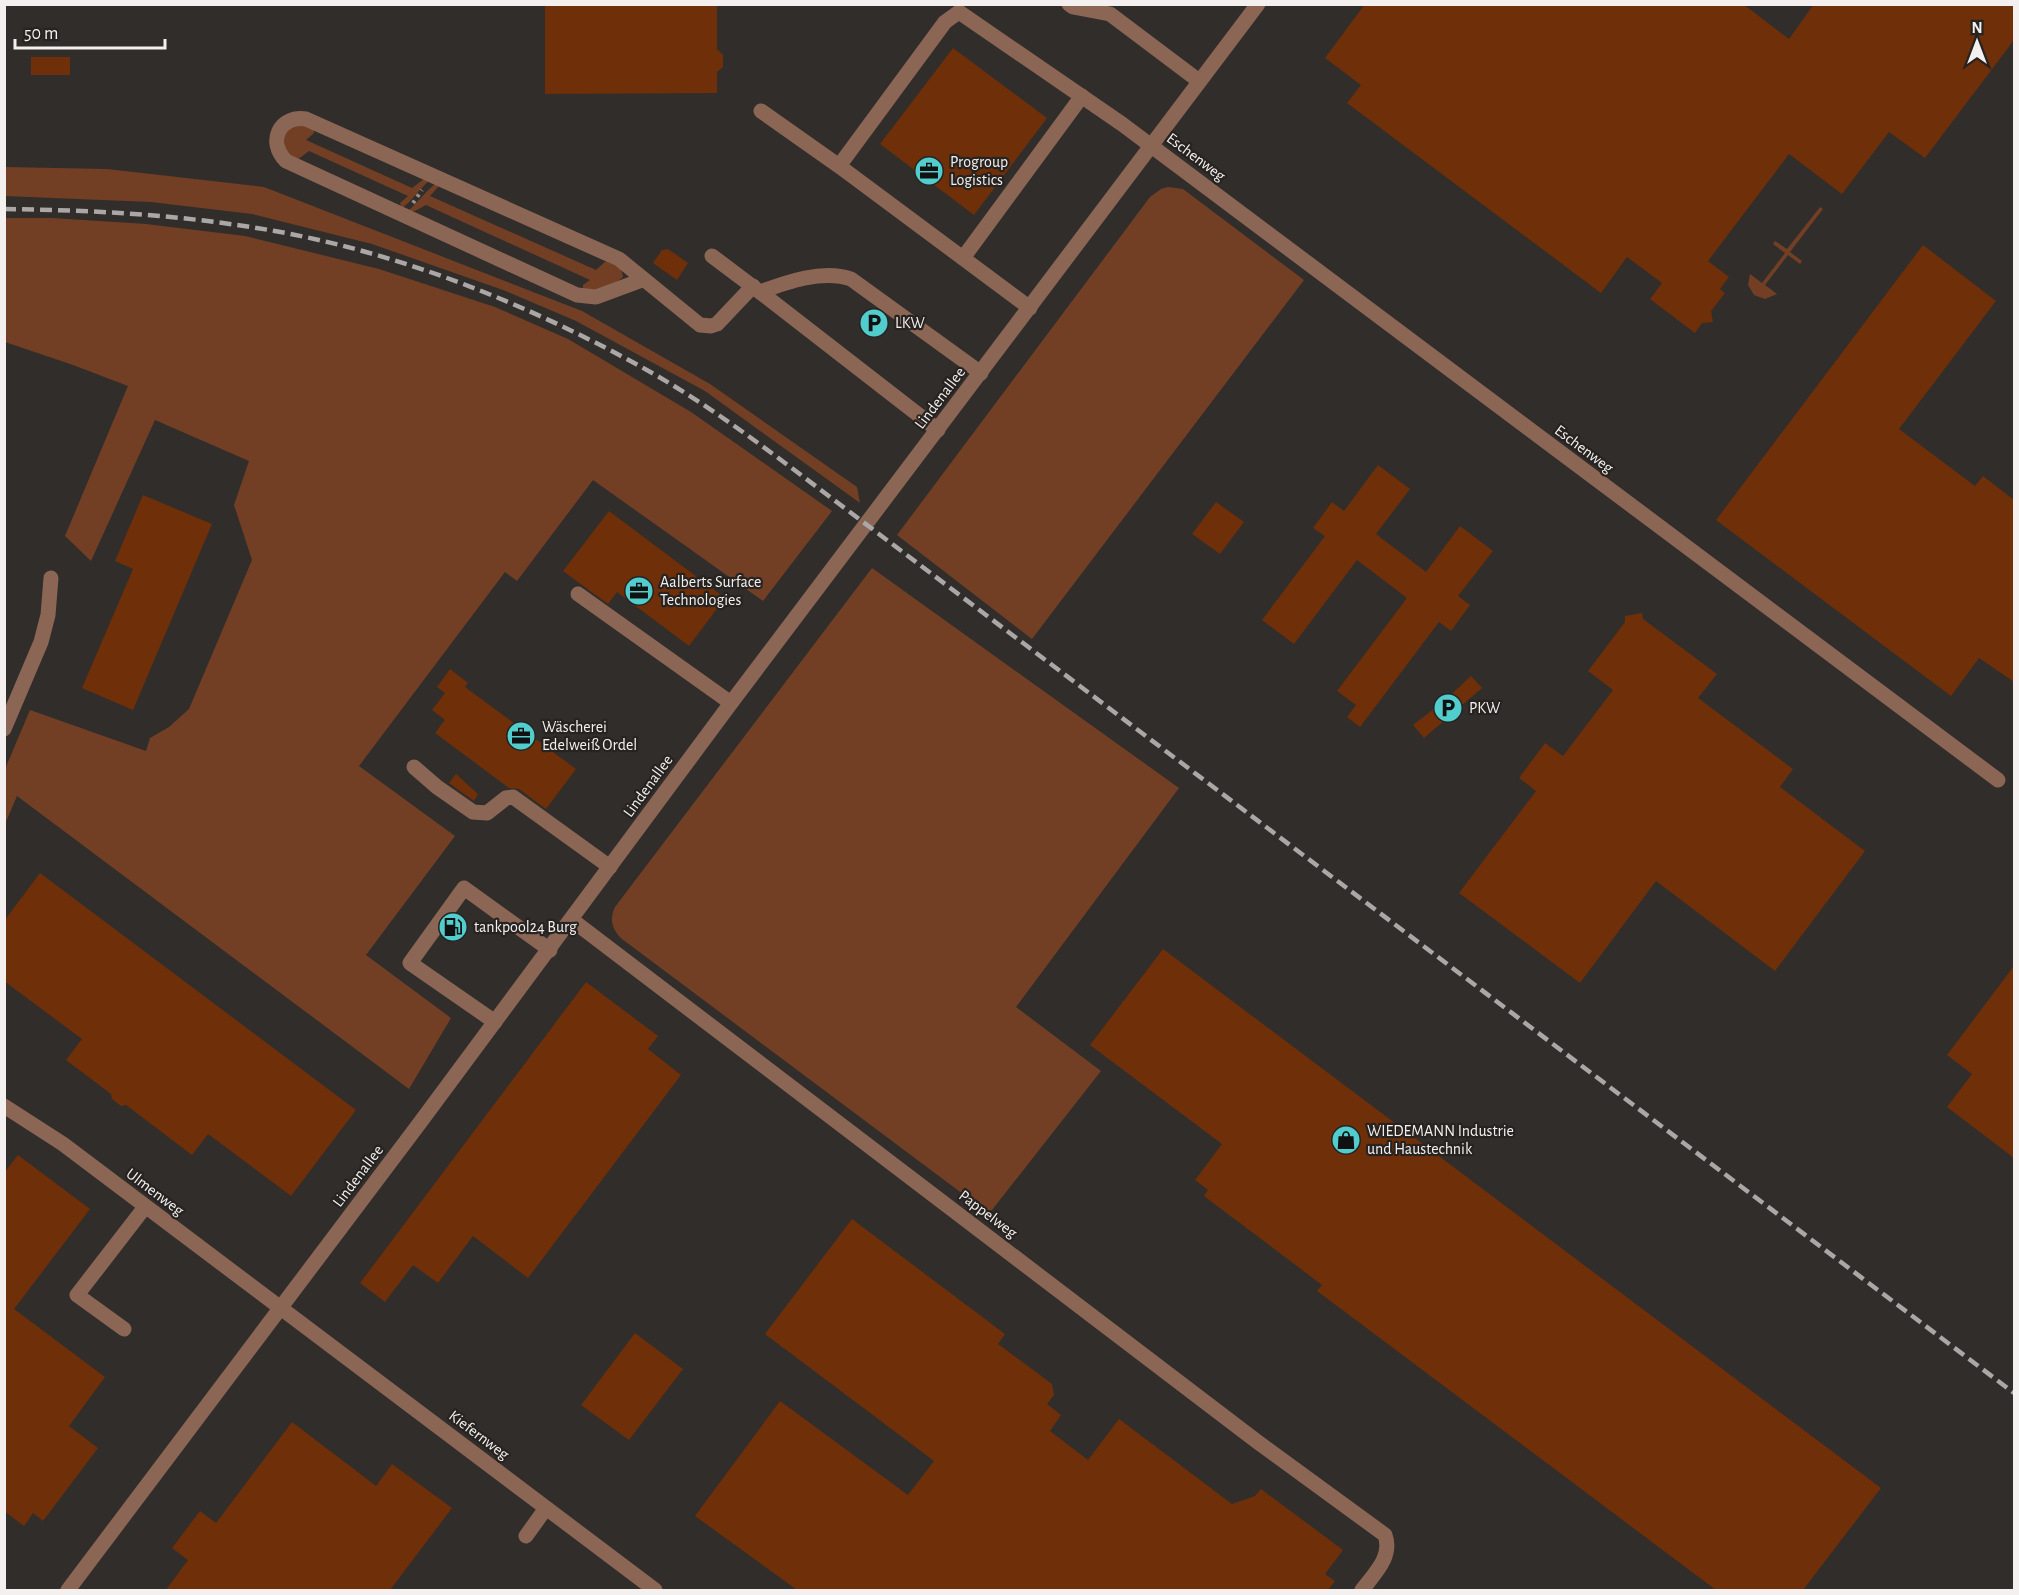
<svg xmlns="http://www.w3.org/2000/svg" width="2019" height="1595" font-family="'Alegreya Sans',sans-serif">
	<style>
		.green { fill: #723f25 }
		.building { fill: #6f2f09 }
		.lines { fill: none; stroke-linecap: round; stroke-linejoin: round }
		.path { stroke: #94918f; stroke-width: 4; stroke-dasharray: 3 4.5; stroke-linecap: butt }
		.minor { stroke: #8c6654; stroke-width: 15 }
		.rail { stroke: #aba7a6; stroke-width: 4.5; stroke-dasharray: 12 6; stroke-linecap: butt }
		.labels { text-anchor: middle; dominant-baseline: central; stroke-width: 4.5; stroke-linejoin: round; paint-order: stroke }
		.street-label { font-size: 16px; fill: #f3f0ef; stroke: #272321 }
		.poi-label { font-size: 16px; fill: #f3f0ef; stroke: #272321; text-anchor: start }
	</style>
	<rect width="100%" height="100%" fill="#312d2b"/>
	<g class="green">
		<path d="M299 124 314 129V133L306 140 412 188 424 179 429 181C418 190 413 200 402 208L400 203 408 196 309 151 297 160 285 151 284 133 288 128Z"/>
		<path d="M5 167 107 169 264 187 582 311 710 384 857 487 860 503 705 391 576 321 503 290 372 244 252 214 151 202 5 196Z"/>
		<path d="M435 184 439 186 430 196 596 270 606 261 621 268 623 277C612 287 596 292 583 289V285L590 280 426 205 415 211H408C418 202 424 193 435 184Z"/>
		<path d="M1168 187 1183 189 1304 280 1032 639 897 535 1150 197 1161 189Z"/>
		<path d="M1820 207 1823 209 1790 252 1802 261 1800 264 1788 255 1765 285 1777 294 1765 299 1754 295 1748 285 1750 274 1762 283 1785 253 1773 244 1775 241 1787 249Z"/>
		<path d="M5 218H52L146 224 245 236 379 269 495 307 568 339 691 412 832 511 763 601 593 480 517 581 505 572 359 766 455 836 366 955 451 1018 409 1089 17 796 5 824V769L30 710 146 751 150 738 169 727 189 709 252 560 234 505 249 461 155 420 91 561 65 536 128 386 73 365 5 342Z"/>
		<path d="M872 568 1179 788 1016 1007 1101 1071 992 1210 987 1212 622 939C612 930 609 919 615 907Z"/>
	</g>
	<g class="building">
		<path d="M545 4H717V49L723 55V67L717 72V93L545 94Z"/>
		<path d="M1365 4H1743L1789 39 1814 4H2014V40L1925 158 1889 132 1842 194 1789 154 1708 261 1729 277 1720 289 1725 293 1711 311 1713 322 1702 323 1695 333 1650 299 1662 283 1627 257 1601 293 1347 103 1361 85 1325 58Z"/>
		<path d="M953 48 1047 118 974 215 880 144Z"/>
		<rect x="31" y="57" width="39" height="18"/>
		<path d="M1923 245 1996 301 1899 429 1975 486 1983 476 2014 500V682L1979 658 1951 696 1716 520Z"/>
		<path d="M668 249 688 263 677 280 653 263 662 250Z"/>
		<path d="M1378 465 1410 489 1376 534 1426 572 1460 526 1493 551 1458 596 1470 605 1451 631 1439 622 1360 727 1347 717 1356 705 1337 691 1407 598 1357 560 1294 644 1262 620 1325 536 1313 528 1332 502 1344 511Z"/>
		<path d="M143 495 212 524 133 710 82 688 133 569 115 561Z"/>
		<path d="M1216 502 1244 522 1220 554 1192 534Z"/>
		<path d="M609 511 725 598 689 646 617 592 608 604 563 571Z"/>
		<path d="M1642 613 1643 619 1717 674 1698 698 1793 769 1780 787 1865 851 1775 971 1656 881 1580 983 1459 893 1536 791 1519 778 1545 743 1563 756 1613 690 1588 671 1625 622V616Z"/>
		<path d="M450 669 468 683 465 687 576 769 546 809 519 789 509 788 435 733 445 720 432 710 445 693 437 687Z"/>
		<path d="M1471 676 1482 688 1424 738 1413 725 1443 702Z"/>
		<path d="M456 774 478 794 474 801 449 783Z"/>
		<path d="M40 873 356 1110 291 1196 208 1134 192 1155 126 1105 121 1106 112 1099 111 1094 66 1060 82 1039 4 981V921Z"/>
		<path d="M1163 949 1881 1488 1803 1590H1716L1317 1291 1322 1285 1204 1196 1208 1190 1195 1180 1222 1144 1090 1045Z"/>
		<path d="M2014 966V1158L1947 1107 1972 1074 1947 1055Z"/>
		<path d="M586 982 658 1036 648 1049 681 1075 528 1278 473 1236 438 1283 413 1265 385 1302 360 1283Z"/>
		<path d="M18 1155 90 1209 14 1309 105 1377 69 1426 98 1448 43 1521 33 1513 24 1526 4 1511V1173Z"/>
		<path d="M852 1219 1005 1334 998 1344 1052 1384 1054 1395 1047 1404 1061 1415 1050 1431 1088 1460 1119 1419 1232 1504 1255 1496 1261 1489 1343 1550 1325 1574 1335 1581 1328 1590H797L695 1516 780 1401 908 1495 934 1461 765 1334Z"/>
		<path d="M635 1333 683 1369 629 1440 581 1405Z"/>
		<path d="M292 1422 376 1486 392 1464 452 1508 390 1590H166L188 1560 172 1548 200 1511 216 1523Z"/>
	</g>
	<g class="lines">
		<path class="path" d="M413 203 422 190"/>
		<g class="minor">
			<path d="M1069 4 1073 7 1110 14 1199 81"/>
			<path d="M761 111 839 166 1030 308"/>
			<path d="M839 166 945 22 959 12 1122 124 1998 780"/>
			<path d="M712 256 760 292C787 282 823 269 851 279L981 373"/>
			<path d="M963 258 1082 96"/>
			<path d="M642 280 596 297 577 295 286 161C267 142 279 115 306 119L619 259 700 325 711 326 717 324 753 286"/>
			<path d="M760 292 938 430"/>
			<path d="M578 594 731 703"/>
			<path d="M4 729 41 642 48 615 51 578"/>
			<path d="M414 767 437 787 473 812 487 813 506 798 513 797 610 867"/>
			<path d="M572 920 1255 1440 1385 1535C1393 1557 1374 1574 1362 1590"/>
			<path d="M495 1022 410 963 464 888 550 950"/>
			<path d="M4 1106 63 1144 655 1590"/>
			<path d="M124 1329 77 1295 145 1207"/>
			<path d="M526 1536 546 1508"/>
			<path d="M68 1590 419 1124 731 703 1258 4"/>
		</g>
		<path class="rail" d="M4 209C85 210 165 214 244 226 382 246 515 298 636 364 708 403 773 454 838 503L2014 1393"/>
	</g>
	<defs>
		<g id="office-disc" transform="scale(1.5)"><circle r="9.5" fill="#52cdce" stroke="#272321"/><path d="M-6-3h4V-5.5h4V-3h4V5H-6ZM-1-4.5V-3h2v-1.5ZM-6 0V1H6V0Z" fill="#111"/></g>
		<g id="parking-disc" transform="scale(1.5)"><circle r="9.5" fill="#52cdce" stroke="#272321"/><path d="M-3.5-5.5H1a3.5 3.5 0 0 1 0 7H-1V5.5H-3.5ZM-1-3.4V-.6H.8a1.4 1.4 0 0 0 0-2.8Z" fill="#111"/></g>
		<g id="fuel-disc" transform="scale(1.5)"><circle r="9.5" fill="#52cdce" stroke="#272321"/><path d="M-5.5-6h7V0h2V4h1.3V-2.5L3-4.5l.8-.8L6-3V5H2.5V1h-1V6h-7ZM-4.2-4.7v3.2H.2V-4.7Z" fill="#111"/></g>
		<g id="shop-disc" transform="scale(1.5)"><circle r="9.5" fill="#52cdce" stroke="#272321"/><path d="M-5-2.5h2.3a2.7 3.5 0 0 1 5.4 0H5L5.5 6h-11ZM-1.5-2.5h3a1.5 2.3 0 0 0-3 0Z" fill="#111"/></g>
	</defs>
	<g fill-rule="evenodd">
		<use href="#office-disc" x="929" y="171"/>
		<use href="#parking-disc" x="874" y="323"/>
		<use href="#office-disc" x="639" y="591"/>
		<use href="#parking-disc" x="1448" y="708"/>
		<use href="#office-disc" x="521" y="736"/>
		<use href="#fuel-disc" x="453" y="927"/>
		<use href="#shop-disc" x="1346" y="1140"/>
	</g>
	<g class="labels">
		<g class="street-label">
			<text transform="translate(1196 157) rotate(37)">Eschenweg</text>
			<text transform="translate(940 398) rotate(-53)">Lindenallee</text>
			<text transform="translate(1584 449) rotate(37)">Eschenweg</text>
			<text transform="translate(648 786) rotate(-54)">Lindenallee</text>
			<text transform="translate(358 1176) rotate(-53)">Lindenallee</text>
			<text transform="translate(155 1192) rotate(37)">Ulmenweg</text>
			<text transform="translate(988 1214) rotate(37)">Pappelweg</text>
			<text transform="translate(479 1435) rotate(37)">Kiefernweg</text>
		</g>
		<g class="poi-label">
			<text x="950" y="162">Progroup<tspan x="950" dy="18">Logistics</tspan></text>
			<text x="895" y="323">LKW</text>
			<text x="660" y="582">Aalberts Surface<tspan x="660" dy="18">Technologies</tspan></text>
			<text x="1469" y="708">PKW</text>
			<text x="542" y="727">Wäscherei<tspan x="542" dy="18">Edelweiß Ordel</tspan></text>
			<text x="474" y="927">tankpool24 Burg</text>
			<text x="1367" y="1131">WIEDEMANN Industrie<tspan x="1367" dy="18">und Haustechnik</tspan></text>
		</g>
	</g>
	<rect width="2019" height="1595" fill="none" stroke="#f3f0ef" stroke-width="12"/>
	<g transform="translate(1977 42)" stroke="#272321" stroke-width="4.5" paint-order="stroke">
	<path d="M0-4.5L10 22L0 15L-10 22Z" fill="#f3f0ef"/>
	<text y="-9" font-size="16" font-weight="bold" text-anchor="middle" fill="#f3f0ef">N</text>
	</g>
	<path d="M15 39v9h150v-9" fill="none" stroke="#f3f0ef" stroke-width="3"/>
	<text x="24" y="39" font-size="18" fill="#f3f0ef" stroke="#272321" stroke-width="4.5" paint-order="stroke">50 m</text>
</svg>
